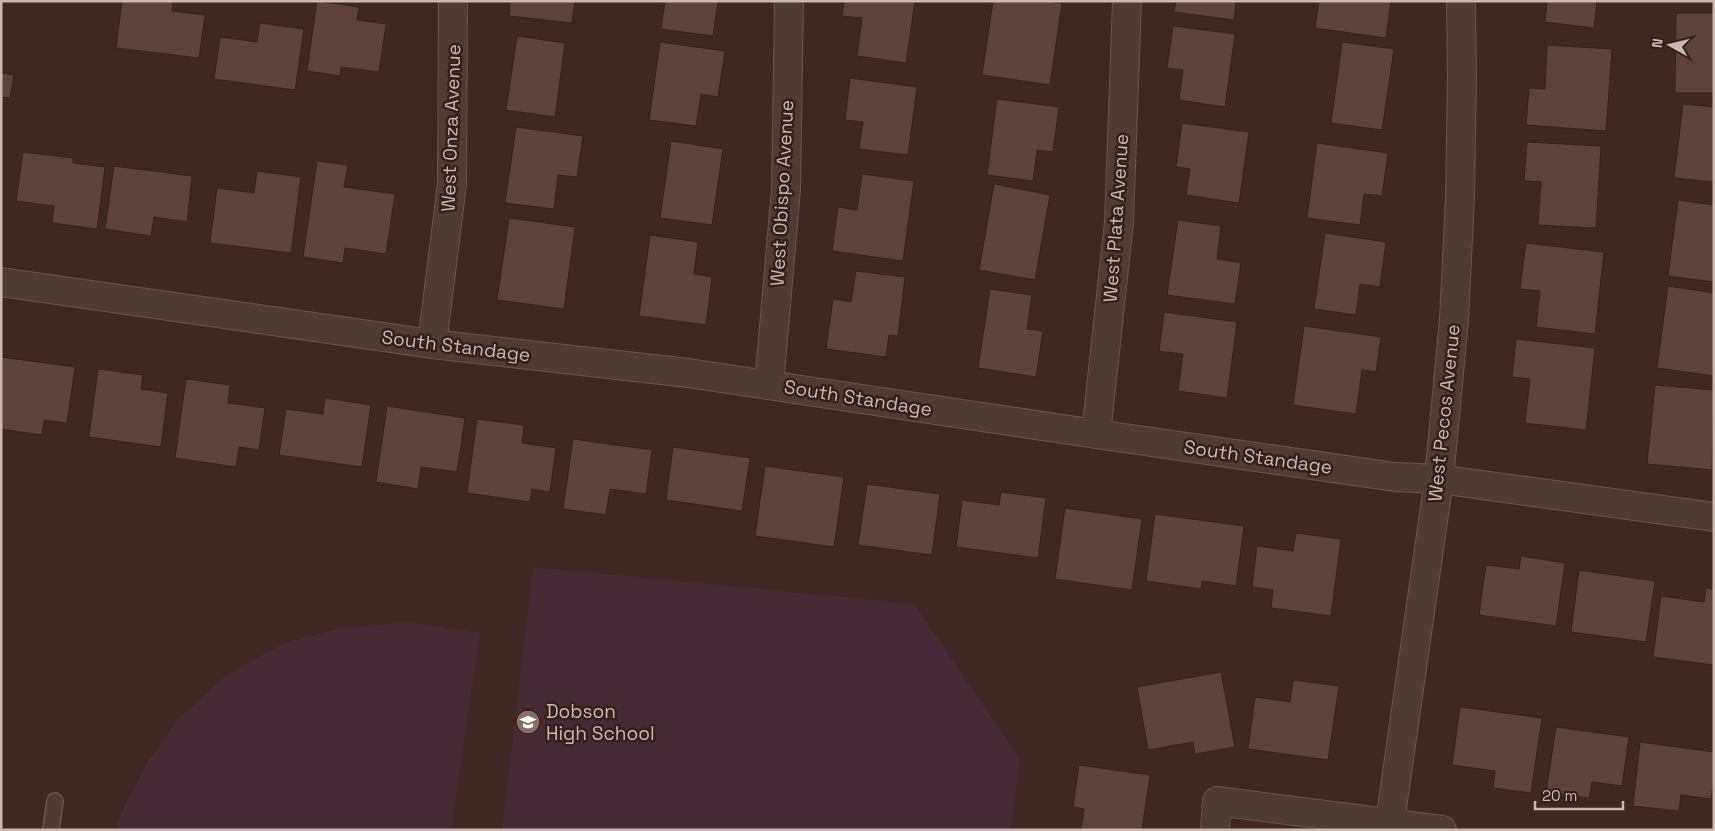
<svg xmlns="http://www.w3.org/2000/svg" width="1715" height="831" font-family="'Space Grotesk',sans-serif">
	<style>
		.green { fill: #462b37 }
		.building { fill: #5d423e; stroke: #36221f }
		.lines { fill: none; stroke-linecap: round; stroke-linejoin: round }
		.lane-casing { stroke: #6a5653; stroke-width: 18 }
		.street-casing { stroke: #6a5653; stroke-width: 30 }
		.lane { stroke: #4f3b38; stroke-width: 15 }
		.street { stroke: #4f3b38; stroke-width: 28 }
		.labels { text-anchor: middle; dominant-baseline: central; stroke-width: 5; stroke-linejoin: round; paint-order: stroke }
		.street-label { font-size: 19px; fill: #cab8b4; stroke: #34201d }
		.poi-label { font-size: 19px; fill: #cab8b4; stroke: #34201d; text-anchor: start }
	</style>
	<rect width="100%" height="100%" fill="#3f2724"/>
	<g class="green">
		<path d="M533 567 914 604 1020 759 1011 830H502Z"/>
		<path d="M406 622 480 633 451 830H116L124 807 148 762 178 719 227 675 284 643 340 628Z"/>
	</g>
	<g class="building">
		<path d="M122 1H173L172 11 205 15 199 58 116 48Z"/>
		<path d="M317 1 359 7 357 20 386 24 379 72 341 67 340 76 307 71Z"/>
		<path d="M510 1H575L572 23 509 16Z"/>
		<path d="M665 1H718L713 36 661 29Z"/>
		<path d="M844 1H915L906 63 857 56 862 18 842 16Z"/>
		<path d="M993 1H1049L1062 3 1050 85 982 75Z"/>
		<path d="M1176 1H1236L1234 20 1174 12Z"/>
		<path d="M1319 1H1391L1386 38 1315 28Z"/>
		<path d="M1547 1H1597L1594 28 1545 22Z"/>
		<path d="M1676 13H1714V93H1675Z"/>
		<path d="M260 23 304 29 295 90 214 79 220 37 257 42Z"/>
		<path d="M1173 26 1235 34 1225 107 1179 100 1183 70 1167 68Z"/>
		<path d="M517 36 565 43 555 117 506 110Z"/>
		<path d="M660 42 725 51 718 97 701 94 696 126 649 120Z"/>
		<path d="M1342 42 1394 49 1382 130 1331 123Z"/>
		<path d="M1547 45 1612 49 1606 131 1526 125 1529 88 1545 89Z"/>
		<path d="M1 73 14 75 10 98 1 97Z"/>
		<path d="M850 78 917 87 908 155 859 149 863 122 845 120Z"/>
		<path d="M997 99 1059 107 1053 152 1037 150 1033 181 987 175Z"/>
		<path d="M1683 104 1714 107V182L1674 178Z"/>
		<path d="M1182 123 1249 132 1239 203 1186 195 1190 169 1176 167Z"/>
		<path d="M516 127 583 136 577 177 558 175 554 209 505 203Z"/>
		<path d="M671 141 723 149 712 225 660 218Z"/>
		<path d="M1527 142 1601 146 1596 228 1538 225 1541 182 1524 181Z"/>
		<path d="M1317 143 1388 153 1382 196 1364 194 1360 225 1307 218Z"/>
		<path d="M23 152 73 158V163L105 167 97 229 52 223 54 206 16 201Z"/>
		<path d="M317 161 348 165 344 187 395 194 386 254 345 248 343 263 303 257Z"/>
		<path d="M114 166 192 176 187 222 154 217 151 236 105 229Z"/>
		<path d="M257 171 301 177 291 253 210 243 217 188 254 193Z"/>
		<path d="M862 174 914 181 903 261 832 251 838 207 857 210Z"/>
		<path d="M994 184 1050 195 1035 280 979 270Z"/>
		<path d="M1678 200 1714 205V282L1668 276Z"/>
		<path d="M509 218 575 227 564 309 497 300Z"/>
		<path d="M1178 220 1221 226 1217 259 1241 263 1235 304 1167 295Z"/>
		<path d="M1325 233 1386 242 1380 287 1360 284 1356 315 1314 309Z"/>
		<path d="M650 235 698 242 694 274 712 277 706 325 639 316Z"/>
		<path d="M1526 243 1604 252 1595 334 1536 327 1540 291 1520 289Z"/>
		<path d="M856 271 905 277 898 336 889 335 886 357 826 349 833 299 851 302Z"/>
		<path d="M1668 286 1714 293V376L1657 368Z"/>
		<path d="M990 289 1032 295 1027 329 1043 331 1036 377 978 368Z"/>
		<path d="M1164 312 1237 322 1227 398 1178 391 1183 354 1159 351Z"/>
		<path d="M1304 326 1381 337 1376 372 1362 370 1356 414 1293 405Z"/>
		<path d="M1516 339 1595 348 1586 430 1525 423 1530 379 1512 377Z"/>
		<path d="M1 357 75 367 67 423 44 420 42 435 1 429Z"/>
		<path d="M98 369 143 375 141 389 168 393 161 447 89 437Z"/>
		<path d="M186 379 230 385 228 403 265 408 259 450 239 447 236 467 175 458Z"/>
		<path d="M1655 385 1714 390 1712 470 1647 464Z"/>
		<path d="M325 398 371 405 362 467 279 455 286 409 323 414Z"/>
		<path d="M387 406 465 418 457 472 421 467 418 489 376 482Z"/>
		<path d="M477 419 524 425 522 443 556 448 550 492 532 489 530 502 467 493Z"/>
		<path d="M573 439 652 450 646 494 610 489 606 515 563 509Z"/>
		<path d="M673 447 750 458 742 511 666 500Z"/>
		<path d="M765 466 844 477 834 547 755 536Z"/>
		<path d="M867 484 940 494 932 555 858 545Z"/>
		<path d="M1001 492 1046 498 1038 558 956 547 962 500 999 505Z"/>
		<path d="M1065 508 1142 519 1132 590 1055 579Z"/>
		<path d="M1155 514 1244 526 1236 586 1202 581 1201 589 1146 581Z"/>
		<path d="M1296 533 1341 539 1331 616 1271 608 1273 590 1252 587 1257 546 1293 551Z"/>
		<path d="M1521 556 1565 563 1556 626 1479 615 1486 565 1519 569Z"/>
		<path d="M1579 570 1655 581 1646 642 1571 632Z"/>
		<path d="M1706 588 1714 589V665L1653 657 1661 596 1704 602Z"/>
		<path d="M1221 672 1235 747 1195 754 1193 742 1148 750 1137 687Z"/>
		<path d="M1293 680 1339 686 1328 760 1248 749 1255 697 1290 702Z"/>
		<path d="M1460 707 1542 718 1531 793 1493 788 1495 771 1452 765Z"/>
		<path d="M1556 727 1629 737 1622 786 1592 782 1589 798 1546 792Z"/>
		<path d="M1640 742 1714 752V779L1711 799 1681 795 1679 811 1633 806Z"/>
		<path d="M1079 765 1150 775 1142 830H1081L1084 809 1073 807Z"/>
	</g>
	<g class="lines">
		<g class="lane-casing">
			<path id="lane" d="M51 830 55 801"/>
		</g>
		<g class="street-casing">
			<g id="street">
				<path d="M1 282 432 344 688 373 1096 434 1395 477 1439 479 1714 517"/>
				<path d="M432 344 452 184 453 1"/>
				<path d="M769 385 786 189 789 1"/>
				<path d="M1096 434 1119 222 1127 1"/>
				<path d="M1390 822 1439 479 1454 320 1460 197 1462 77 1461 1"/>
				<path d="M1215 830 1217 801 1442 830"/>
			</g>
		</g>
		<use href="#lane" class="lane"/>
		<use href="#street" class="street"/>
	</g>
	<defs>
		<g id="school-disc" transform="scale(1.25)"><circle r="9.5" fill="#8d6e63" stroke="#34201d"/><path d="M0-5L7-2L0 1L-7-2ZM-4 1L0 2.5L4 1V4Q0 6-4 4Z" fill="#fff"/></g>
	</defs>
	<g fill-rule="evenodd">
		<use href="#school-disc" x="528" y="722"/>
	</g>
	<g class="labels">
		<g class="street-label">
			<text transform="translate(451 128) rotate(-88)">West Onza Avenue</text>
			<text transform="translate(782 193) rotate(-87)">West Obispo Avenue</text>
			<text transform="translate(1116 218) rotate(-86)">West Plata Avenue</text>
			<text transform="translate(456 346) rotate(7)">South Standage</text>
			<text transform="translate(858 398) rotate(9)">South Standage</text>
			<text transform="translate(1444 413) rotate(-84)">West Pecos Avenue</text>
			<text transform="translate(1258 457) rotate(8)">South Standage</text>
		</g>
		<g class="poi-label">
			<text x="546" y="711">Dobson<tspan x="546" dy="22">High School</tspan></text>
		</g>
	</g>
	<rect width="1715" height="831" fill="none" stroke="#cab8b4" stroke-width="5"/>
	<g transform="translate(1670 45) rotate(278)" stroke="#34201d" stroke-width="4" paint-order="stroke">
	<path d="M0-4L9 19L0 12L-9 19Z" fill="#cab8b4"/>
	<text y="-8" font-size="14" font-weight="bold" text-anchor="middle" fill="#cab8b4">N</text>
	</g>
	<path d="M1535 801v8h88v-8" fill="none" stroke="#cab8b4" stroke-width="2.5"/>
	<text x="1542" y="801" font-size="15" fill="#cab8b4" stroke="#34201d" stroke-width="4" paint-order="stroke">20 m</text>
</svg>
